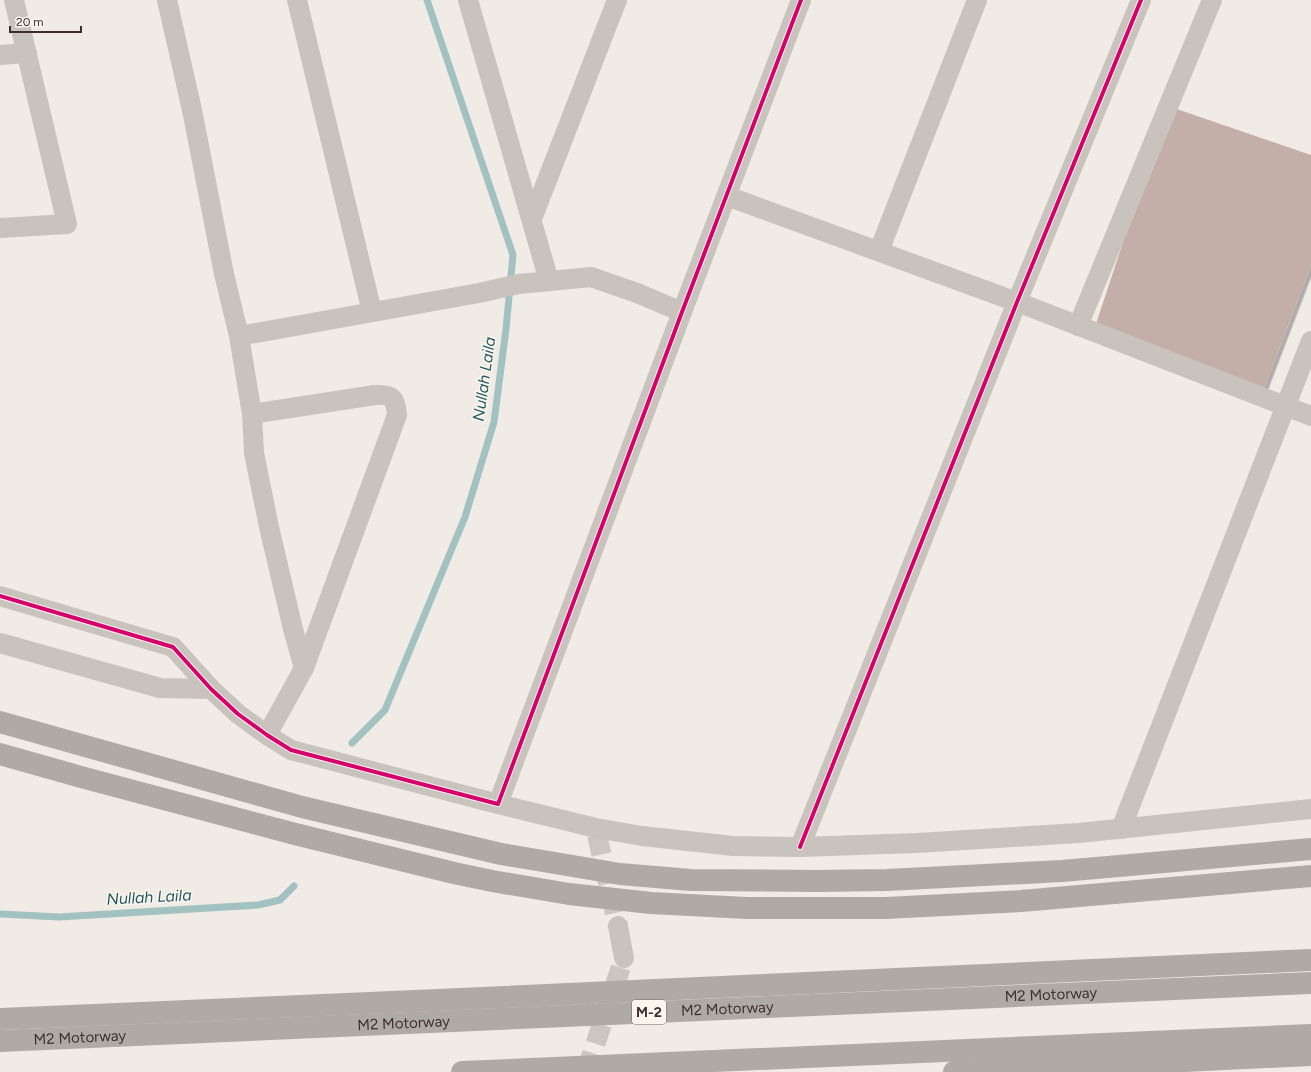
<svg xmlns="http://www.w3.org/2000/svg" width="1311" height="1072" font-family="Figtree,sans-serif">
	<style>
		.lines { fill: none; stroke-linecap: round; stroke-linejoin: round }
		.stream { stroke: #a1c2c1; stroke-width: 7 }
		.building { fill: #c3afa7; filter: url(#shadow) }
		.street-tunnel { stroke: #ccc6c0; stroke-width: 20; stroke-dasharray: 20 10; stroke-linecap: butt }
		.street { stroke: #c9c3be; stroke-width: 20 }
		.highway { stroke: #afaaa4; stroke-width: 22 }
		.cycleway-casing { stroke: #fbf5ee; stroke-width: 6 }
		.cycleway { stroke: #d6006c; stroke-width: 4 }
		.labels { text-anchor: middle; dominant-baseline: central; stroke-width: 3; stroke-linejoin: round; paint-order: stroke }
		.shield { fill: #fbf5ee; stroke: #756b66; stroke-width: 1 }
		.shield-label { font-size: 14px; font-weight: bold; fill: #3b302b }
		.street-label { font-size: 15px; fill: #3b302b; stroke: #fbf5ee }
		.water-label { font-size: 16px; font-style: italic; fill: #1f5a5e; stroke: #fbf5ee }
	</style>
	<defs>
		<filter id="shadow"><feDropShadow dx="3.5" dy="3.5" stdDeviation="0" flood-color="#0004"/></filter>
	</defs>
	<rect width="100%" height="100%" fill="#f0ebe5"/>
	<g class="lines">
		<g class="stream">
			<path d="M352 743 385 710 465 517 494 422 506 329 513 255 427 0"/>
			<path d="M0 914 59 917 258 905 280 900 294 886"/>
		</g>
	</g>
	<path class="building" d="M1168 106 1311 155V265L1262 393 1096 324Z"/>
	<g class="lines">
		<g class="street-tunnel">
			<path d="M597 835 618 926"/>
			<path d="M586 1072 624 958"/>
		</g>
		<g class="street">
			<path d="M167 0 192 110 224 274 239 336 252 414 254 453 269 527 293 629 304 668"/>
			<path d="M297 0 372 312"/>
			<path d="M468 0 549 281"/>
			<path d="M0 55 27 53"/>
			<path d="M727 196 1017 302 1311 416"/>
			<path d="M532 219 617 0"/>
			<path d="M0 228 67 224 14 0"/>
			<path d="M879 251 977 0"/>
			<path d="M1078 326 1212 0"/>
			<path d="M239 336 479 293 519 284 591 277 637 293 682 312"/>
			<path d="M252 414 375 395C393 394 395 398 397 415L304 668 267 735"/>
			<path d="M0 596 173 647 211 689 238 714 267 735 291 750 498 804 682 312 801 0"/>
			<path d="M0 643 160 688 211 689"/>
			<path d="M498 804 596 828 642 836 733 846 800 847 917 843 1079 833 1311 809"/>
			<path d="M1121 829 1311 341"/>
			<path d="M800 847 1017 302 1141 0"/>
			<path d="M618 926 624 958"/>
		</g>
		<g class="highway">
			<path d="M0 722 302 807 501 854 620 874 691 880 817 881 887 880 1062 871 1311 849"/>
			<path d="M0 754 81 777 295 834 454 873 492 881 569 894 651 903 747 908H886L1021 901 1311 876"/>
			<path d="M0 1019 415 1001 1311 960"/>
			<path id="s1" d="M0 1041 1311 983"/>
			<path d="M462 1072 1311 1035"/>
			<path d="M954 1072 1311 1055"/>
		</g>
		<g class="cycleway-casing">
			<g id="cycleway">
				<path d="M0 596 173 647 211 689 238 714 267 735 291 750 498 804 682 312 801 0"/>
				<path d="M800 847 1017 302 1141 0"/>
			</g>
		</g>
		<use href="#cycleway" class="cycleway"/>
	</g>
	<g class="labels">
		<rect class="shield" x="632" y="1000" width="34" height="24" rx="3"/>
		<g class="shield-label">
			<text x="649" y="1012">M-2</text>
		</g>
		<g class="street-label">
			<text stroke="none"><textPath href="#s1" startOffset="1052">M2 Motorway</textPath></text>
			<text stroke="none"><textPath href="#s1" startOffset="728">M2 Motorway</textPath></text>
			<text stroke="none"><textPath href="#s1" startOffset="404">M2 Motorway</textPath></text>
			<text stroke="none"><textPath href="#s1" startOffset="80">M2 Motorway</textPath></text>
		</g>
		<g class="water-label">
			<text transform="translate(484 379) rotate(-82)">Nullah Laila</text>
			<text transform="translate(149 897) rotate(-3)">Nullah Laila</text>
		</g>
	</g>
	<path d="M10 26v6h71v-6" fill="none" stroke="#3b302b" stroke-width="2"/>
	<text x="16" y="26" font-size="12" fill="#3b302b" stroke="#fbf5ee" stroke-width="3" paint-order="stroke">20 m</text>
</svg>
